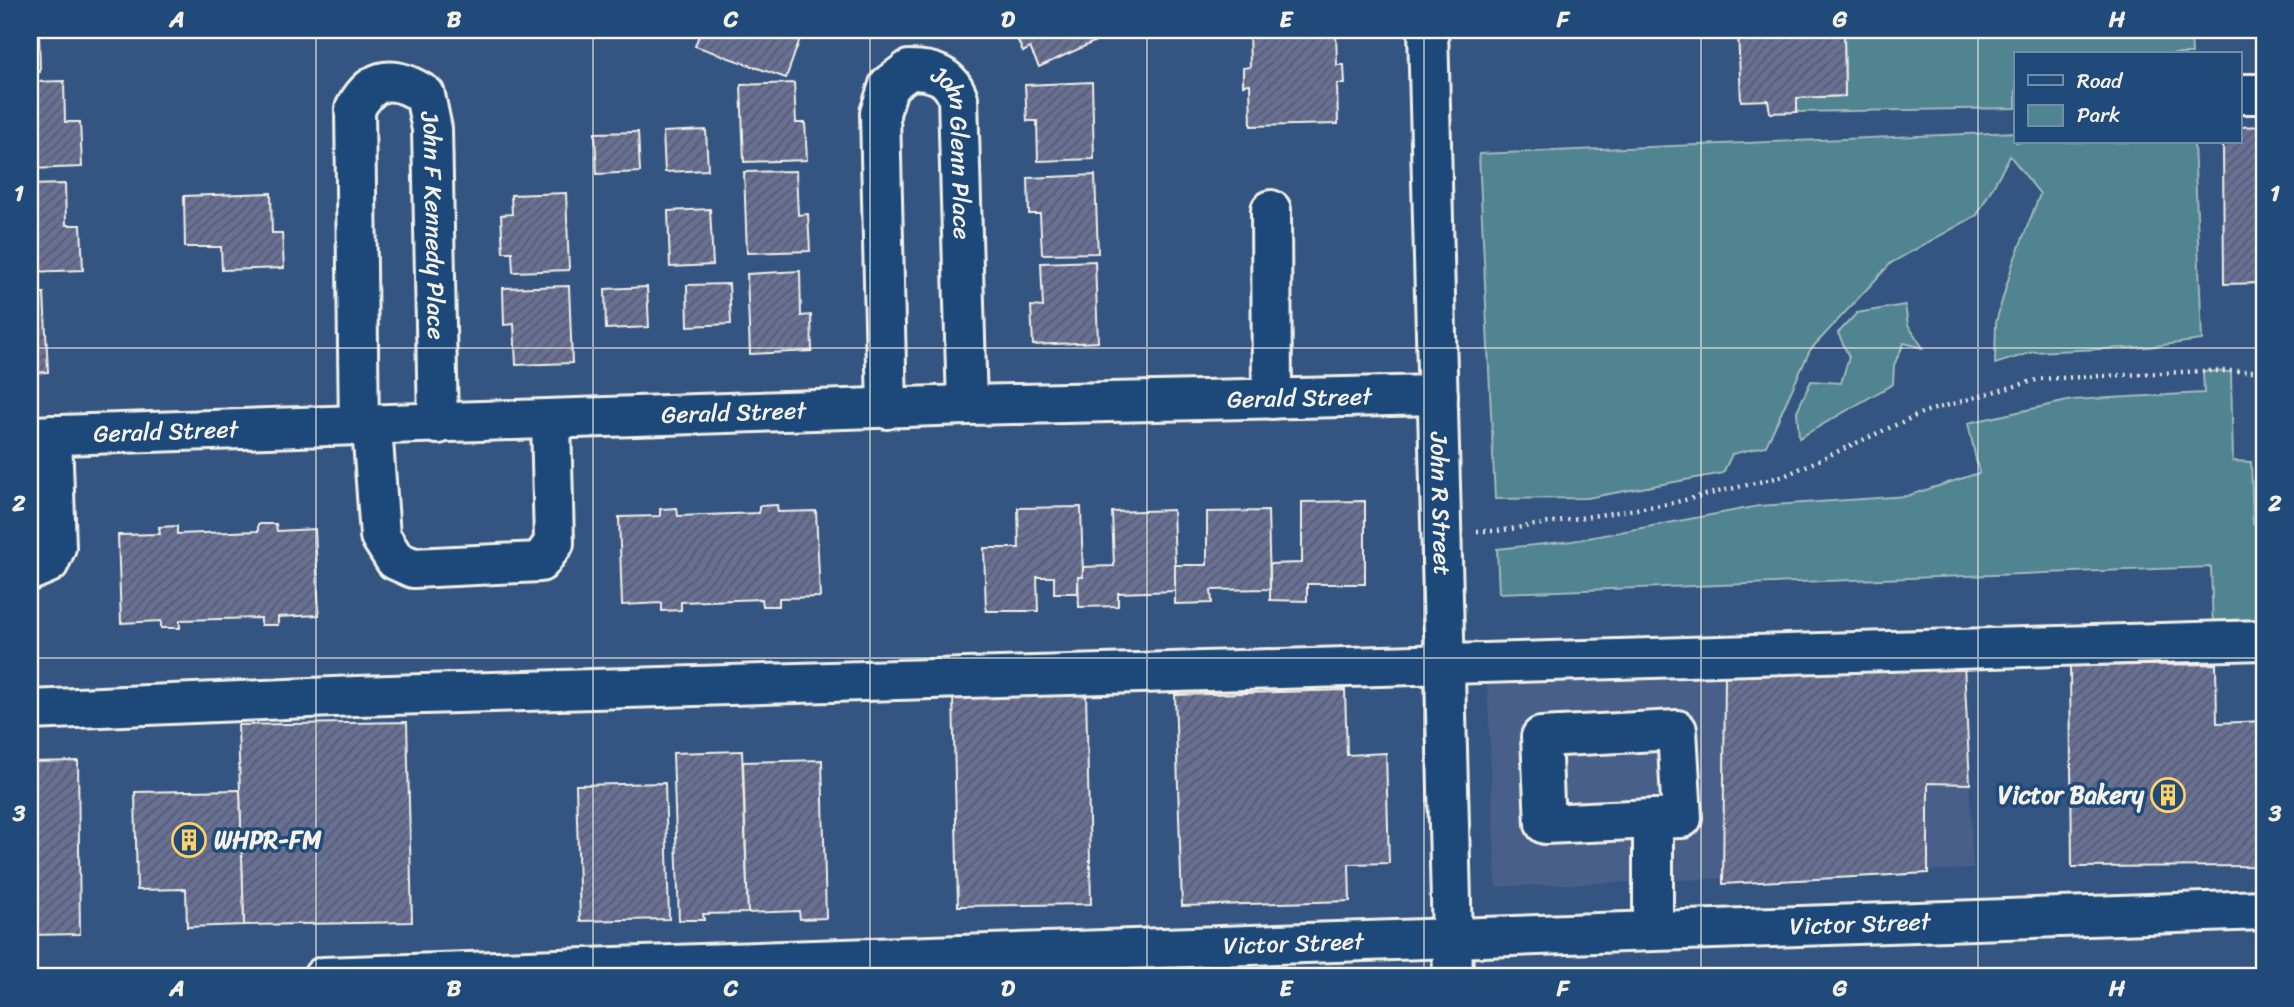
<svg xmlns="http://www.w3.org/2000/svg" width="2294" height="1007" font-family="Sriracha,sans-serif">
	<style>
		.built { fill: #475f89 }
		.green { fill: #508490; stroke: #a2babc; stroke-width: 2 }
		.building { fill: url(#building-hatch); stroke: #f4f1e8; stroke-width: 2 }
		.lines { fill: none; stroke-linecap: round; stroke-linejoin: round }
		.minor-casing { stroke: #f4f1e8; stroke-width: 44 }
		.path { stroke: #f4f1e8; stroke-width: 4.5; stroke-dasharray: 2 5; stroke-linecap: butt }
		.minor { stroke: #1f4a7a; stroke-width: 38 }
		.grid { fill: none; stroke: #f4f1e8; stroke-width: 2; stroke-opacity: 0.55 }
		.labels { text-anchor: middle; dominant-baseline: central; stroke-width: 7; stroke-linejoin: round; paint-order: stroke }
		.street-label { font-size: 24px; fill: #f4f1e8; stroke: #1f4a7a }
		.poi-label { font-size: 24px; font-weight: bold; fill: #f4f1e8; stroke: #1f4a7a; text-anchor: end }
		.neatline { fill: none; stroke: #f4f1e8; stroke-width: 2.5 }
		.grid-label { font-size: 23px; text-anchor: middle; font-weight: bold; fill: #f4f1e8 }
	</style>
	<defs>
		<pattern id="building-hatch" width="6" height="6" patternUnits="userSpaceOnUse" patternTransform="scale(1.75)"><rect width="6" height="6" fill="#676f94"/><path d="M-1 1l2-2M0 6l6-6M5 7l2-2" fill="none" stroke="#585c6d"/></pattern>
	</defs>
	<rect width="100%" height="100%" fill="#345481"/>
	<filter id="ink" filterUnits="userSpaceOnUse"><feTurbulence type="fractalNoise" baseFrequency=".0143" numOctaves="2"/><feDisplacementMap in="SourceGraphic" scale="14" xChannelSelector="R" yChannelSelector="G"/><feConvolveMatrix kernelMatrix="1 2 1 2 8 2 1 2 1" color-interpolation-filters="sRGB"/></filter>
	<g filter="url(#ink)">
		<path class="built" d="M1965 659 1973 869 1496 887 1487 677Z"/>
		<g class="green">
			<path d="M1844 30H2191L2192 54H2016V108L1797 112V98L1845 96Z"/>
			<path d="M2016 132V142H2194L2202 340 2148 347 2033 352 1995 364 1996 322 2013 263 2040 194 2010 156 1977 215 1891 263 1810 350 1766 446 1732 454 1723 473 1587 498 1495 499 1479 154Z"/>
			<path d="M1905 305 1908 325 1923 348 1904 343 1894 365 1893 384 1799 438 1797 411 1811 381 1841 383 1849 357 1838 333 1857 313Z"/>
			<path d="M2203 371 2231 372 2233 461 2251 462 2253 524 2264 525V629L2213 631 2211 567 1499 593 1497 549 1572 541 1759 506 1907 496 1979 473 1968 423 2072 400 2204 393Z"/>
		</g>
		<g class="building">
			<path d="M30 30H39L40 72 30 73Z"/>
			<path d="M701 30H803L786 78 695 46Z"/>
			<path d="M1013 30H1104L1107 36 1039 67 1030 48 1023 52Z"/>
			<path d="M1249 30H1336L1337 65H1344L1345 84H1337L1338 124 1251 126 1250 84 1243 85V68L1250 67Z"/>
			<path d="M1738 30H1844L1845 96 1797 98V112L1770 113 1768 100 1741 101Z"/>
			<path d="M64 81 65 122H80L82 167 30 169V82Z"/>
			<path d="M1092 82 1094 159 1038 161 1037 121H1027L1025 85Z"/>
			<path d="M794 83 796 123H805L807 160 744 162 741 85Z"/>
			<path d="M2264 126V283L2224 284 2223 142H2240V127Z"/>
			<path d="M706 130 708 170 665 172 663 132Z"/>
			<path d="M638 132 640 172 597 174 595 133Z"/>
			<path d="M796 171 798 215 808 214 810 251 747 253 744 172Z"/>
			<path d="M1095 175 1098 253 1042 254 1040 214H1029L1028 178Z"/>
			<path d="M65 184 66 225H81L83 270 30 272V185Z"/>
			<path d="M271 193 272 233H282L284 268 222 270 221 247H185L184 196Z"/>
			<path d="M566 193 569 270 513 272 512 252H503L501 215 512 214 511 195Z"/>
			<path d="M710 209 713 265 670 267 668 211Z"/>
			<path d="M1095 261 1098 342 1033 345 1031 306 1043 307 1041 263Z"/>
			<path d="M800 271 801 316 811 315 812 351 750 354 747 274Z"/>
			<path d="M729 284 731 324 688 326 687 285Z"/>
			<path d="M569 286 572 363 516 365 514 324 504 325 503 288Z"/>
			<path d="M647 287 649 327 606 329 605 289Z"/>
			<path d="M30 293H44L48 372 30 373Z"/>
			<path d="M1365 501V584H1307V601L1270 600V564L1302 563V502Z"/>
			<path d="M777 505 778 512 816 511 820 597 779 598V606H763L762 599 681 602V610L662 611V603L622 605 619 517 660 516V509L677 508 678 516 759 513V506Z"/>
			<path d="M1081 507 1083 577H1078V593H1054V577H1037L1038 611H986L984 548H1019L1018 508Z"/>
			<path d="M1173 510 1176 591 1118 593V606L1079 607 1078 577H1083V567L1114 566 1112 512Z"/>
			<path d="M1268 511 1270 589 1211 590 1212 603 1175 604V565H1207V512Z"/>
			<path d="M258 524H276L277 531 315 529 319 615 278 617V625H261V618L180 620V628H161V621L121 623 118 535 160 534 159 527 177 526V534L258 531Z"/>
			<path d="M1964 664 1970 784 1928 783V873L1723 884 1725 675Z"/>
			<path d="M2216 664 2217 723 2264 721V866L2072 867 2070 666Z"/>
			<path d="M1345 690 1347 755 1386 753 1389 863 1349 864 1350 901 1182 906 1175 695Z"/>
			<path d="M1086 692 1091 904 958 906 953 695Z"/>
			<path d="M407 722 412 922 244 925 238 725Z"/>
			<path d="M742 751 748 913 703 914 704 920H679L673 753Z"/>
			<path d="M822 760 826 918 800 919 799 911 748 913 743 762Z"/>
			<path d="M78 761 80 934 30 935V762Z"/>
			<path d="M665 783 669 919 580 921 576 785Z"/>
			<path d="M240 790 244 925 187 927 186 889 137 890 135 792Z"/>
		</g>
		<g class="lines">
			<g class="minor-casing">
				<g id="minor">
					<path id="s1" d="M1428 30 1453 977"/>
					<path d="M2240 94H2264"/>
					<path d="M1271 210 1272 399"/>
					<path id="s2" d="M887 409 880 113 889 85 909 70C933 70 950 75 958 98L967 405"/>
					<path id="s3" d="M359 427 355 109C373 75 395 75 425 95L432 129 438 424"/>
					<path d="M372 427 380 536 395 560 413 568 540 562 554 543 551 420"/>
					<path id="s4" d="M30 436 967 405 1438 395"/>
					<path d="M30 571 49 563 56 547 52 435"/>
					<path d="M30 710 356 696 2264 640"/>
					<path d="M1653 819 1682 818 1677 730 1541 737 1545 824 1653 819V930"/>
					<path id="s5" d="M323 977 2264 910"/>
				</g>
			</g>
			<path class="path" d="M1477 531H1497L1668 504 1784 476 1924 412 2040 379 2203 371H2264"/>
			<use href="#minor" class="minor"/>
		</g>
	</g>
	<path class="grid" d="M316 30V977M593 30V977M870 30V977M1147 30V977M1424 30V977M1701 30V977M1978 30V977M30 348H2264M30 658H2264"/>
	<defs>
		<g id="building-ring" transform="scale(1.75)"><circle r="9.5" fill="#1f4a7a" stroke="#ffd166" stroke-width="1.5"/><path d="M-4-6H4V6H1V3H-1V6H-4ZM-2.5-4.3h1.7v1.8h-1.7ZM.8-4.3h1.7v1.8H.8ZM-2.5-1h1.7V.8h-1.7ZM.8-1h1.7V.8H.8Z" fill="#ffd166"/></g>
	</defs>
	<g fill-rule="evenodd">
		<use href="#building-ring" x="2168" y="795"/>
		<use href="#building-ring" x="189" y="840"/>
	</g>
	<g class="labels">
		<g class="street-label">
			<text stroke="none"><textPath href="#s2" startOffset="464">John Glenn Place</textPath></text>
			<text stroke="none"><textPath href="#s3" startOffset="534">John F Kennedy Place</textPath></text>
			<text stroke="none"><textPath href="#s4" startOffset="1270">Gerald Street</textPath></text>
			<text stroke="none"><textPath href="#s4" startOffset="704">Gerald Street</textPath></text>
			<text stroke="none"><textPath href="#s4" startOffset="136">Gerald Street</textPath></text>
			<text stroke="none"><textPath href="#s1" startOffset="474">John R Street</textPath></text>
			<text stroke="none"><textPath href="#s5" startOffset="1538">Victor Street</textPath></text>
			<text stroke="none"><textPath href="#s5" startOffset="971">Victor Street</textPath></text>
		</g>
		<g class="poi-label">
			<text x="2144" y="795">Victor Bakery</text>
			<text x="214" y="840" text-anchor="start">WHPR-FM</text>
		</g>
	</g>
	<rect width="2294" height="1007" fill="none" stroke="#1f4a7a" stroke-width="77"/>
	<rect x="2014" y="52" width="228" height="91" fill="#1f4a7a" stroke="#748da6" stroke-width="2"/>
	<rect x="2028" y="75" width="35" height="10" fill="#1f4a7a" stroke="#748da6" stroke-width="2"/>
	<text x="2077" y="88" font-size="21" fill="#f4f1e8">Road</text>
	<rect x="2028" y="105" width="35" height="21" fill="#508490" stroke="#748da6" stroke-width="2"/>
	<text x="2077" y="122" font-size="21" fill="#f4f1e8">Park</text>
	<rect x="38" y="38" width="2218" height="930" class="neatline"/>
	<g class="grid-label">
		<text x="177" y="27">A</text>
		<text x="454" y="27">B</text>
		<text x="731" y="27">C</text>
		<text x="1008" y="27">D</text>
		<text x="1286" y="27">E</text>
		<text x="1563" y="27">F</text>
		<text x="1840" y="27">G</text>
		<text x="2117" y="27">H</text>
		<text x="19" y="201">1</text>
		<text x="2275" y="201">1</text>
		<text x="19" y="511">2</text>
		<text x="2275" y="511">2</text>
		<text x="19" y="821">3</text>
		<text x="2275" y="821">3</text>
		<text x="177" y="996">A</text>
		<text x="454" y="996">B</text>
		<text x="731" y="996">C</text>
		<text x="1008" y="996">D</text>
		<text x="1286" y="996">E</text>
		<text x="1563" y="996">F</text>
		<text x="1840" y="996">G</text>
		<text x="2117" y="996">H</text>
	</g>
</svg>
